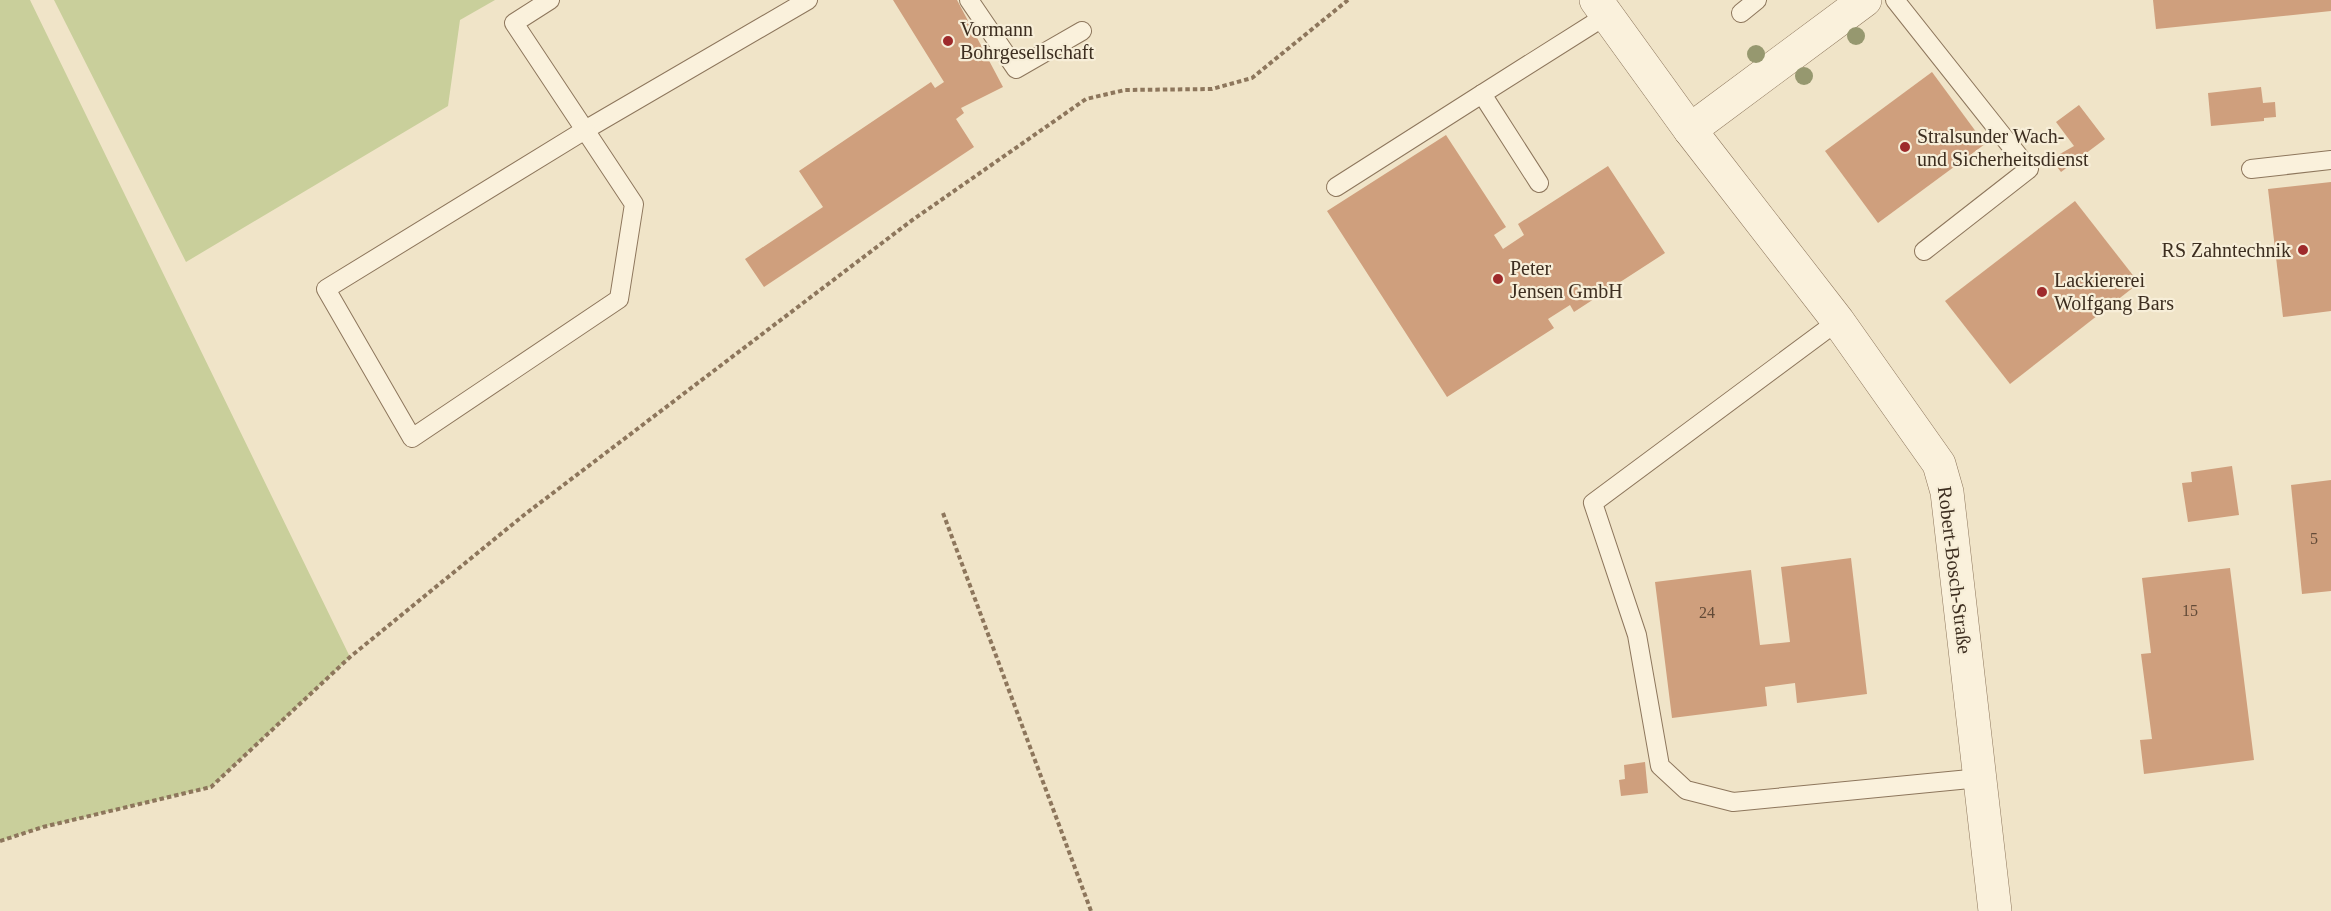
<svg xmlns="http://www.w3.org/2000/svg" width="2331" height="911" font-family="'Times New Roman',serif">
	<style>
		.green { fill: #c9cf9b }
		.building { fill: #cf9f7d }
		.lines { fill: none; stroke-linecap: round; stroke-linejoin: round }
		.service-casing { stroke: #8d765c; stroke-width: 20 }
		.minor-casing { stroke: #8d765c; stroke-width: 34 }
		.path { stroke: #8d765c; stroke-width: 4; stroke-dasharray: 4.5 3; stroke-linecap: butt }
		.service { stroke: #faf1dc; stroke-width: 18 }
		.minor { stroke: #faf1dc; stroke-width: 33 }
		.tree { fill: #96986f }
		.poi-dot { fill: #9e2a2b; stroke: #f7eed8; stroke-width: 2 }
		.labels { text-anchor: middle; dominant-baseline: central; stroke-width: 4.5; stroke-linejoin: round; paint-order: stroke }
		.number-label { font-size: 16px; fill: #624a37 }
		.poi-label { font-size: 20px; fill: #3d2e20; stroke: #f7eed8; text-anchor: start }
		.street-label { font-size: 20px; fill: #3d2e20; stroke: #f7eed8 }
	</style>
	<rect width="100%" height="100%" fill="#f0e4c8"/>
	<g class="green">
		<path d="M0 0H30L350 657 211 787 43 827 0 841Z"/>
		<path d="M54 0H495L460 20 448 106 186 262Z"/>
	</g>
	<g class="building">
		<path d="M893 0H957L1003 87 961 108 964 113 956 119 974 147 764 287 745 259 823 207 799 171 931 82 935 88 944 82Z"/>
		<path d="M2153 0H2331V11L2156 29Z"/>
		<path d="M1932 72 1985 144 1878 223 1825 151Z"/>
		<path d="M2261 87 2263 103 2275 102 2276 117 2264 118V121L2211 126 2208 93Z"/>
		<path d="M2079 105 2105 139 2061 172 2051 159 2074 146 2056 122Z"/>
		<path d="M1446 135 1506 227 1494 235 1503 249 1524 235 1518 224 1608 166 1665 253 1574 312 1570 305 1548 319 1554 328 1447 397 1327 211Z"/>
		<path d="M2331 182V311L2283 317 2268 189Z"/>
		<path d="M2075 201 2139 283 2010 384 1945 301Z"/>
		<path d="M2232 466 2239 515 2188 522 2182 483 2192 482 2191 472Z"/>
		<path d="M2331 480V591L2302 594 2291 485Z"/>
		<path d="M1851 558 1867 694 1797 703 1795 683 1765 687 1767 706 1672 718 1655 582 1751 570 1760 645 1790 642 1781 567Z"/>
		<path d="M2230 568 2254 760 2144 774 2140 740 2152 739 2141 654 2151 653 2142 578Z"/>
		<path d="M1645 762 1648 793 1621 796 1619 780 1625 779 1624 765Z"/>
	</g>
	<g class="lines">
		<g class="service-casing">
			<g id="service">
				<path d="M550 0 514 23 585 130 808 0"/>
				<path d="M969 0 1016 69 1082 31"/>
				<path d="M1895 0 2029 169 1924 251"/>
				<path d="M1741 13 1757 0"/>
				<path d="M585 130 634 204 619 299 412 438 326 289Z"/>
				<path d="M2251 169 2331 160"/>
				<path d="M1539 183 1482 94 1607 15"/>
				<path d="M1336 187 1482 94"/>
				<path d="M1838 321 1593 503 1637 635 1660 766 1686 790 1733 802 1980 778"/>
			</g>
		</g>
		<g class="minor-casing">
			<g id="minor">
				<path d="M1596 0 1690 130 1838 321 1939 464 1947 492 1995 911"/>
				<path d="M1690 130 1865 0"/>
			</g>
		</g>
		<g class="path">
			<path d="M943 513 1091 911"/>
			<path d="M0 841 43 827 211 787 350 657 524 515 911 221 1086 99 1125 90 1212 89 1252 78 1348 0"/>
		</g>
		<use href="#service" class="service"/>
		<use href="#minor" class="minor"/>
	</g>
	<g class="tree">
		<circle cx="1856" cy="36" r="9"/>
		<circle cx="1756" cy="54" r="9"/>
		<circle cx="1804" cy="76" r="9"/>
	</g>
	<g class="poi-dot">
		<circle cx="948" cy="41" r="6"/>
		<circle cx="1905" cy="147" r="6"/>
		<circle cx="2303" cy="250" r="6"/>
		<circle cx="1498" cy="279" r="6"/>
		<circle cx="2042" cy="292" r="6"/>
	</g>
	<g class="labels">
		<g class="number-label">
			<text x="2314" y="538">5</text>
			<text x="2190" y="610">15</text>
			<text x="1707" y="612">24</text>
		</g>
		<g class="poi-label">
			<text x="960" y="29">Vormann<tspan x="960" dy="23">Bohrgesellschaft</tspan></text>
			<text x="1917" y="136">Stralsunder Wach-<tspan x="1917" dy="23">und Sicherheitsdienst</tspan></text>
			<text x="2291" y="250" text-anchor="end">RS Zahntechnik</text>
			<text x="1510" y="268">Peter<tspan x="1510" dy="23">Jensen GmbH</tspan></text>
			<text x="2054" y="280">Lackiererei<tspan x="2054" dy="23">Wolfgang Bars</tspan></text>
		</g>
		<g class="street-label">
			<text transform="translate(1955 570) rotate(83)">Robert-Bosch-Straße</text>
		</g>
	</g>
</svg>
